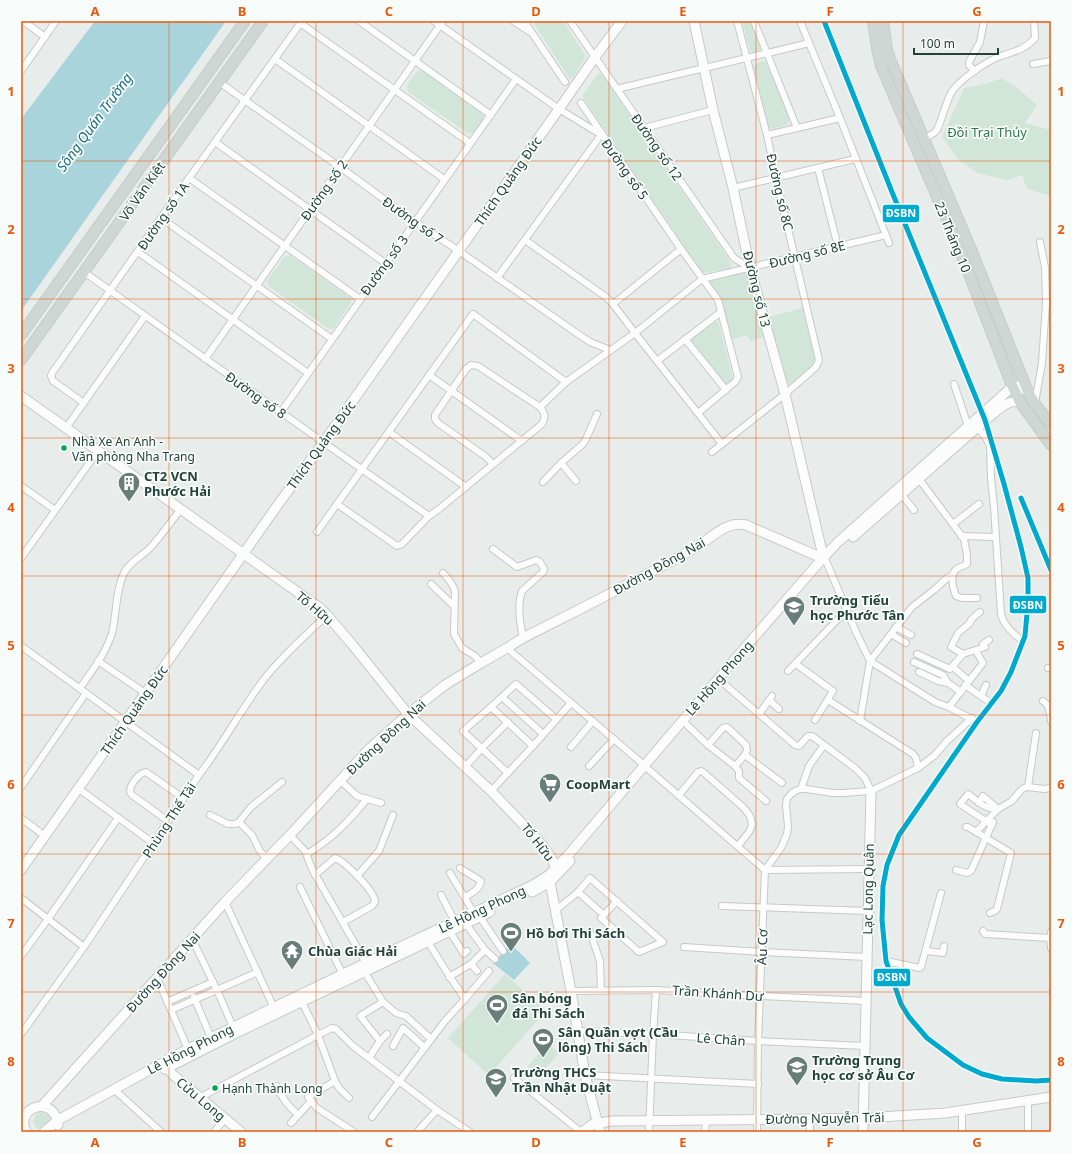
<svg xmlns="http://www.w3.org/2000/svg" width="1072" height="1153" font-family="'Noto Sans',sans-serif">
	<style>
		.green { fill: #d1e6d8 }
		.water { fill: #a9d4db }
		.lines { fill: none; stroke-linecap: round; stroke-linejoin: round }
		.street-casing { stroke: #c5cac8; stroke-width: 8 }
		.secondary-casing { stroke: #c3cbc8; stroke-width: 11 }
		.primary-casing { stroke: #c3ccc9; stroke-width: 12 }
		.street { stroke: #fcfcfc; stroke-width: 6 }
		.secondary { stroke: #fcfcfc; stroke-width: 9 }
		.primary { stroke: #cfd7d5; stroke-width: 10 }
		.rail-casing { stroke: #c9cdcc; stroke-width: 3 }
		.rail { stroke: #f7fbf9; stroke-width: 1.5; stroke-dasharray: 4.5; stroke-linecap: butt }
		.rail-1-casing { stroke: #f7fbf9; stroke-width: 8 }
		.rail-1 { stroke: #00a9ce; stroke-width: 5 }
		.grid { fill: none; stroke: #e8590c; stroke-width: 1; stroke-opacity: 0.55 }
		.bus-dot { fill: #00a651; stroke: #f7fbf9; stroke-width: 1.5 }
		.labels { text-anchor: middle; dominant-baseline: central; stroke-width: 3.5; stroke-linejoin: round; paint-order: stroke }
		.bus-label { font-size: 12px; fill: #24423a; stroke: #f7fbf9; text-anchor: start }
		.park-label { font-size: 13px; fill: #2d7a4b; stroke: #f7fbf9 }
		.street-label { font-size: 13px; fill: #24423a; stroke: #f7fbf9 }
		.poi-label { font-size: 13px; font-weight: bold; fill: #24423a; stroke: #f7fbf9; text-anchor: start }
		.water-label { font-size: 14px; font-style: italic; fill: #1c6f80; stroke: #f7fbf9 }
		.line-badge { stroke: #f7fbf9; stroke-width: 1.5 }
		.badge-label { font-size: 11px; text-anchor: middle; font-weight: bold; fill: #fff }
		.neatline { fill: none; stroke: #e8590c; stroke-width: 1.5 }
		.grid-label { font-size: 13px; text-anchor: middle; font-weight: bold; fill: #e8590c }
	</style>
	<rect width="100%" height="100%" fill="#e8edeb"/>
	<g class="green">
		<path d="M532 21H563L586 56 574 76 570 79Z"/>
		<path d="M742 21H751L760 46V50L752 52 750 50Z"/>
		<path d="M762 61 766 63 790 117V120L787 125 772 129 767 126 754 67 755 64Z"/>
		<path d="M417 71H423L483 114 484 116C482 123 476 131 469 134L408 92 407 85Z"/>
		<path d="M601 73 732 264 729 269 702 273 582 96 597 75Z"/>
		<path d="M1002 78 1016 87 1037 105 1025 123 1051 130V196L1027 189 1022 175 1007 180 977 173 958 159 942 137 964 88 985 84Z"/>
		<path d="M290 255 351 298V303L334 328 329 329 268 286 267 281 285 256Z"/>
		<path d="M743 272H749L766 336 751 341 746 335 731 340 709 284 711 281Z"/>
		<path d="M803 308 815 357 814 366 790 384 782 377 765 318Z"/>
		<path d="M716 322H718L719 324 733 379 727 385 724 383 692 345V338Z"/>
		<path d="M505 974 546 1011 489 1075 448 1038Z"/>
		<path d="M548 1043 559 1053 539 1076 528 1066Z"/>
		<path d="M40 1112C47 1113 50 1115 51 1122L42 1130C31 1127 30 1117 40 1112Z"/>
	</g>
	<g class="water">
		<path d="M95 21H226L21 311V119Z"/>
		<path d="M511 944 530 963 514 980 493 963Z"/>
	</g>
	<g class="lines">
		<g class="street-casing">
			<g id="street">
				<path d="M23 21 45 37"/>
				<path d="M359 21 491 115"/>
				<path d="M434 21 559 109 600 134"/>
				<path d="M513 21 530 32"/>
				<path d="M524 21 565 82"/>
				<path d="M570 21 734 258 750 268"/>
				<path d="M754 21 797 128"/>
				<path d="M800 21 840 118 889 243"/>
				<path d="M300 23 470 143"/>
				<path d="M275 59 444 179"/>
				<path d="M1033 64 1051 61"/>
				<path d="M21 71 56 21"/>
				<path d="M975 71 969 65V62L980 42 984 21"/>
				<path d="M219 82 340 167 415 222 459 251 578 334 590 342 610 350"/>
				<path d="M617 89C681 73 745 59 809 43"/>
				<path d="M581 103 681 249 718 300 738 377 735 382 698 413"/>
				<path d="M644 128 713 110"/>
				<path d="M767 135 840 118"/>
				<path d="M924 139 934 133 937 130C942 119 945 106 950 95 956 82 984 63 998 57 1012 52 1025 50 1035 38L1034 21"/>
				<path d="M215 142 385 263"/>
				<path d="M818 168 838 247"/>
				<path d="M189 178 360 299"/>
				<path d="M733 188 855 159"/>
				<path d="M161 218 332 339"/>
				<path d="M525 240 606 297 613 304 635 333 722 444"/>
				<path d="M138 252 308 373"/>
				<path d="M84 272C199 354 313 436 429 516"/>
				<path d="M497 278 601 135"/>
				<path d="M613 304 681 249"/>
				<path d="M685 339 726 390"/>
				<path d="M205 359 443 21"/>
				<path d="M657 361 721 312"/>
				<path d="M429 375 522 441"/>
				<path d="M954 384 968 426"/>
				<path d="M84 403 53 381 51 376 52 373 189 178 302 21"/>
				<path d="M1035 403 1042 363 1046 303 1045 267 1040 242"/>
				<path d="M540 407 566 382 635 333 702 279 886 235"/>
				<path d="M281 412 516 79"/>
				<path d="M975 425 986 438 990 446 991 478 994 507 1001 614C1004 626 1012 632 1021 640"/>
				<path d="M66 428 145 316"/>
				<path d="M389 432 466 487"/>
				<path d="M712 452 785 394 815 368 818 363 819 360 776 178 767 135 737 21"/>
				<path d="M561 463 576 481"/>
				<path d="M919 479 964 539 967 555V564C964 566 961 567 958 568 949 573 953 588 956 596L962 598H977"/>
				<path d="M543 482 561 463 583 444 586 439 597 414"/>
				<path d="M21 486 55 510"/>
				<path d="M901 494 914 510"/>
				<path d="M337 504 397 546 402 544 429 516 439 509 542 424C546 417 545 413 540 407L478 366 471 365 466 369 435 415V419L438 423 486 457 493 464"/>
				<path d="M953 524 979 504"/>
				<path d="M317 532 473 314 566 382"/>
				<path d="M961 536 995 537"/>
				<path d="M493 549 517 567 536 560 540 562 544 569 543 572 522 591C517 606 520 623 523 638"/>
				<path d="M21 558 98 451"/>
				<path d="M826 561 856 632 870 661 935 702 949 707 977 722"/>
				<path d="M443 573C448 578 452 583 455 591L454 634 462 648 475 656 481 663"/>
				<path d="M431 584 454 606"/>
				<path d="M980 612 975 616 971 620 970 623 958 633 951 647 963 654 985 647 983 644 989 640"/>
				<path d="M896 627 911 635"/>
				<path d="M891 634 906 643"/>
				<path d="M21 646 199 775"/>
				<path d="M507 648 644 765"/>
				<path d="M917 654 950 669 963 654"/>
				<path d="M98 661 145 693"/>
				<path d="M914 662 943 675 948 683 961 692"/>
				<path d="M796 664 833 691 815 720"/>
				<path d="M953 667 969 681"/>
				<path d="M1048 668H1051"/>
				<path d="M788 671 838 619 848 613"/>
				<path d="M919 672 938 681 948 683"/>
				<path d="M722 682 795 745 798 746 800 745 808 736H812L855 768 865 778 871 791"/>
				<path d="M965 685 991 703"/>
				<path d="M80 688C92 671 106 653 112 633 117 613 115 592 124 573 130 561 143 556 152 546 162 534 171 522 180 510"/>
				<path d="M981 696 986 685"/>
				<path d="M502 697 543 734"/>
				<path d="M769 700 779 709"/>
				<path d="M828 700 913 754 916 758 918 768"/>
				<path d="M1043 701C1050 705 1050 714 1051 721"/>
				<path d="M491 707 533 746"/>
				<path d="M949 707 983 663 976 651"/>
				<path d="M759 714 772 696"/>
				<path d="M860 721 870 661 912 607 934 590 947 578 953 575"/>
				<path d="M687 725 708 745 735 766 739 771V778L766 801"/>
				<path d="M708 745 723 728 727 727 746 745 747 750 745 755 782 783"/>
				<path d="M571 747 593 721"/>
				<path d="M589 766 614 739"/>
				<path d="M735 766 745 755"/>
				<path d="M465 767 482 748 508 722"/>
				<path d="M648 769 765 870 869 869"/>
				<path d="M508 773 463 731 491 707 516 684 556 719"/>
				<path d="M340 780 357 796 381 803"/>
				<path d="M21 787 86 693"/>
				<path d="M1028 787 1036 733"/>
				<path d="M79 789 153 843"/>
				<path d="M801 789 809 766 824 745"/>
				<path d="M491 791 533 746 571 703"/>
				<path d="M679 795 698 772 701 771 703 772 744 808 750 816 752 824 751 828 749 832 738 846"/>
				<path d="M979 803 983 796 998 809"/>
				<path d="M210 815 228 824H235L239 822 251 807 282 782"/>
				<path d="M21 818 45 836"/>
				<path d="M168 821 132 795 130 792C130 785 138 773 146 772L183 798"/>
				<path d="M239 822 252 835 260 851 266 858"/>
				<path d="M992 825 960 804 968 794C978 801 985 810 998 809"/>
				<path d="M966 827H968L1011 853 997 909 995 911 990 913"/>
				<path d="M976 832 998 809 1012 801 1021 790 1024 788 1028 787 1044 789 1051 788"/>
				<path d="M290 835 305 851 312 869 366 963"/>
				<path d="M307 854C333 838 348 822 367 799"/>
				<path d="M460 868 481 881C479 890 472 893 465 897"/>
				<path d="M956 870 967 873 971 871 993 822"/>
				<path d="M450 873 474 913"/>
				<path d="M315 875 335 858C345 862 375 891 375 902L372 906 343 922"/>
				<path d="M357 876 379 851 393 815"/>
				<path d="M300 887 343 975"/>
				<path d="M578 892 604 915"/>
				<path d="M441 895 455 922"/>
				<path d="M21 898 84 947"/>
				<path d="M225 902 274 1008"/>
				<path d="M722 906 868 911"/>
				<path d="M556 910 578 892 590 878 663 942 639 952 601 918 617 901"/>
				<path d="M480 917 503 951"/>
				<path d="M466 924 485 950 495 959"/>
				<path d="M983 931 985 934 1050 938"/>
				<path d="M450 932 464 954 467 951"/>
				<path d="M590 932 600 961 601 990"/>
				<path d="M1051 932 1050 938 1051 948"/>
				<path d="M192 939 217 990 233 1027"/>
				<path d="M684 947 762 952 867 957"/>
				<path d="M926 951 943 953 944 946"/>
				<path d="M21 956 48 919 118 818"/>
				<path d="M886 961 920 968 921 967 941 893"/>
				<path d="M471 964 477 971"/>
				<path d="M364 971 383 1002 396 1013 406 1016 431 1039"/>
				<path d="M449 977 471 964 485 950"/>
				<path d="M157 978 188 1049"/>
				<path d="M571 991 656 990 761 996 866 1001"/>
				<path d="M194 997 211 1038"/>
				<path d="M465 999 489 971"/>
				<path d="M167 1002 213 982"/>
				<path d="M302 1002 318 1035 335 1081 339 1088 349 1098"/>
				<path d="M171 1010 258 972"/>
				<path d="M578 1031 653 1034 758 1041 865 1046"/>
				<path d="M21 1034 84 947 199 775C223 744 241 709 265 678 283 655 306 635 327 615"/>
				<path d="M380 1041 360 1016 383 1002"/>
				<path d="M393 1046 403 1028 424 1047"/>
				<path d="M369 1058 380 1041 387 1034"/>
				<path d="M585 1075 758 1084"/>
				<path d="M514 1078 581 1132"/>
				<path d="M335 1081 308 1097 317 1108 354 1132"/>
				<path d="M277 1086C281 1098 289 1106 298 1115"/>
				<path d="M118 1093 161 1132"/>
				<path d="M199 1098 318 1035 332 1028 336 1029 353 1046 437 1110 470 1132"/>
				<path d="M372 1117 445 1021 465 999 448 974 428 942"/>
				<path d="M291 1123 311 1101"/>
				<path d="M214 1132 225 1119"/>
				<path d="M417 1132 437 1110"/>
				<path d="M649 1132 653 1034 656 990"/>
				<path d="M705 1132 706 1120"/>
				<path d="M757 1132 758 1041 765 870 781 848 787 834 788 827 786 805 787 799 791 794 795 791 801 789H806L833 793H843L871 791 918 768 935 755 946 742 972 718"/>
				<path d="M810 1132V1119"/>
				<path d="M962 1132V1111"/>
				<path d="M1028 1132V1100"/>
			</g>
		</g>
		<g class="secondary-casing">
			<g id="secondary">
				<path d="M694 21 713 110 733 188 750 268 785 394 823 556"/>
				<path d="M21 396 320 608 327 615 351 643 408 714 491 791 537 839 549 854 558 871"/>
				<path d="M853 537 989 417C998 410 1008 399 1020 402"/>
				<path d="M825 556 837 543 1012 387 1019 386 1028 392"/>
				<path d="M21 870 277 506 323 443 559 109 595 57 622 21"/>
				<path d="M549 877 571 991 585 1075 600 1132"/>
				<path d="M532 892 550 882 570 861"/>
				<path d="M164 1062 172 1074 241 1132"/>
				<path d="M165 1069 236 1033 490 912"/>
				<path d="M42 1106 225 902 290 835 369 749 408 714 445 685 481 663 507 648 523 638C582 608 641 579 698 546 714 536 726 521 746 525L822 558"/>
				<path d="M26 1132C14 1106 55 1094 58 1125"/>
				<path d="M44 1132 58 1120 188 1049 366 963 533 885 549 875 570 853 718 679 822 559 823 556"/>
				<path d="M582 1132 593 1124 612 1121 810 1119 863 1118 945 1113 1051 1097"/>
				<path d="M863 1132 871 791"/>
			</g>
		</g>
		<g class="primary-casing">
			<g id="primary">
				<path d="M873 21 877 48 881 66 961 253 1011 383 1020 402 1051 445"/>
				<path d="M883 21 887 50 890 59 971 249 1028 392 1035 404 1051 424"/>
				<path d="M21 335 245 21"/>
				<path d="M21 360 263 21"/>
			</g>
		</g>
		<use href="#street" class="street"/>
		<use href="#secondary" class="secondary"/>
		<use href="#primary" class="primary"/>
		<g class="rail-casing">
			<path id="rail" d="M983 413 993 445"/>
		</g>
		<use href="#rail" class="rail"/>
		<g class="rail-1-casing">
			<g id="rail-1">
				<path d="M824 21 892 192 985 420 1004 484 1021 547 1028 578V602L1025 636 1011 672 1001 691 977 722 899 835 887 865 883 886 882 920 886 961 901 1004 909 1017 927 1038 963 1065 982 1074 1002 1079 1036 1081 1051 1080"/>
				<path d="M1021 498 1051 570"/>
			</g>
		</g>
		<use href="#rail-1" class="rail-1"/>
	</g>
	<path class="grid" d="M169 21V1132M316 21V1132M463 21V1132M609 21V1132M756 21V1132M903 21V1132M21 161H1051M21 299H1051M21 438H1051M21 576H1051M21 715H1051M21 854H1051M21 992H1051"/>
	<defs>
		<g id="building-pin" transform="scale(1.15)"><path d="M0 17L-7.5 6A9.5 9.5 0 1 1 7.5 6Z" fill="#697e78" stroke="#f7fbf9"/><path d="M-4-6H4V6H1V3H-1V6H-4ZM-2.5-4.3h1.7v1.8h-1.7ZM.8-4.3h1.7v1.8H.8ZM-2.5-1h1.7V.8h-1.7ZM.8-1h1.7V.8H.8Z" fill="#fff"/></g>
		<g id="school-pin" transform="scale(1.15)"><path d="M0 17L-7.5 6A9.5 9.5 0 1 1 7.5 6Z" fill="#697e78" stroke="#f7fbf9"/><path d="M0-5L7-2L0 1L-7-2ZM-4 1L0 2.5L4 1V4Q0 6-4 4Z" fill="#fff"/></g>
		<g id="supermarket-pin" transform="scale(1.15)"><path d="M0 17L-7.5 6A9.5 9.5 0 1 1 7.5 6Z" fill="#697e78" stroke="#f7fbf9"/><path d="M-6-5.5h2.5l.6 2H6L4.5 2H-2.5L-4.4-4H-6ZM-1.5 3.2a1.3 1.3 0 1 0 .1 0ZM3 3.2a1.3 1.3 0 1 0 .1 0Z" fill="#fff"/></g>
		<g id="stadium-pin" transform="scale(1.15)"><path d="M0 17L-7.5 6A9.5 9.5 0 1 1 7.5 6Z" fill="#697e78" stroke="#f7fbf9"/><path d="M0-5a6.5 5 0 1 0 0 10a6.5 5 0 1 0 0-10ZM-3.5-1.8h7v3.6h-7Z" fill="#fff"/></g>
		<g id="temple-pin" transform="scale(1.15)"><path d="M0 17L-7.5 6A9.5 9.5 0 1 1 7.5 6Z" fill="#697e78" stroke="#f7fbf9"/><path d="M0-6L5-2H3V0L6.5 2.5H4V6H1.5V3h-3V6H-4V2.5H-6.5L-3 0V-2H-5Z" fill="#fff"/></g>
	</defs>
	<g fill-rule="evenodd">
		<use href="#building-pin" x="129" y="483"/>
		<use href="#school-pin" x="794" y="607"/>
		<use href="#supermarket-pin" x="550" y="784"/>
		<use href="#stadium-pin" x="511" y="933"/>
		<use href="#temple-pin" x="292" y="951"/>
		<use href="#stadium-pin" x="497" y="1005"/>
		<use href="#stadium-pin" x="543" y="1039"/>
		<use href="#school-pin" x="797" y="1067"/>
		<use href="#school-pin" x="496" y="1079"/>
	</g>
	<g class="bus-dot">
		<circle cx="64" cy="448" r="3.5"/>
		<circle cx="215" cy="1088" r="3.5"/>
	</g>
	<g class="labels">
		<g class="bus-label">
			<text x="72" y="441">Nhà Xe An Anh -<tspan x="72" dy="15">Văn phòng Nha Trang</tspan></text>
			<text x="222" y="1088">Hạnh Thành Long</text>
		</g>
		<g class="park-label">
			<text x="987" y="132">Đồi Trại Thủy</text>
		</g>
		<g class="street-label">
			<text transform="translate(657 147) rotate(55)">Đường số 12</text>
			<text transform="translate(625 169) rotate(55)">Đường số 5</text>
			<text transform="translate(508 181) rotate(-55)">Thích Quảng Đức</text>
			<text transform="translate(324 190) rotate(-55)">Đường số 2</text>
			<text transform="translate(142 191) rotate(-55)">Võ Văn Kiệt</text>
			<text transform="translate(780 192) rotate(77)">Đường số 8C</text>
			<text transform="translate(163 216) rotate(-55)">Đường số 1A</text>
			<text transform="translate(413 220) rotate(35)">Đường số 7</text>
			<text transform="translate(953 237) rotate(68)">23 Tháng 10</text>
			<text transform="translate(807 254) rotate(-14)">Đường số 8E</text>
			<text transform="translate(384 265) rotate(-54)">Đường số 3</text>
			<text transform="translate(757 289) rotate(76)">Đường số 13</text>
			<text transform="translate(256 395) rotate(35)">Đường số 8</text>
			<text transform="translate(321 445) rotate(-54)">Thích Quảng Đức</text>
			<text transform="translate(659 566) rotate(-29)">Đường Đồng Nai</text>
			<text transform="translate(315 608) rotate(40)">Tố Hữu</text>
			<text transform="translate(719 678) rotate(-49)">Lê Hồng Phong</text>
			<text transform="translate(134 710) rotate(-55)">Thích Quảng Đức</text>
			<text transform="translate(386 737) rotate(-43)">Đường Đồng Nai</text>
			<text transform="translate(169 820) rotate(-57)">Phùng Thế Tài</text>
			<text transform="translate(538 842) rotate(52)">Tố Hữu</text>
			<text transform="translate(868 889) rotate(-89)">Lạc Long Quân</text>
			<text transform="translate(482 909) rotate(-25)">Lê Hồng Phong</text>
			<text transform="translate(762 947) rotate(-88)">Âu Cơ</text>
			<text transform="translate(163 972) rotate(-48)">Đường Đồng Nai</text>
			<text transform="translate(718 993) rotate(4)">Trần Khánh Dư</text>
			<text transform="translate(721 1039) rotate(4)">Lê Chân</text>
			<text transform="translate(190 1049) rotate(-27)">Lê Hồng Phong</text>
			<text transform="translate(201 1099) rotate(40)">Cửu Long</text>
			<text transform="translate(825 1118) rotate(-1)">Đường Nguyễn Trãi</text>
		</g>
		<g class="poi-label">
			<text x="144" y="476">CT2 VCN<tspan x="144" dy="15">Phước Hải</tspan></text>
			<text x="810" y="600">Trường Tiểu<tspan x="810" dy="15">học Phước Tân</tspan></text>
			<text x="566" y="784">CoopMart</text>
			<text x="526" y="933">Hồ bơi Thi Sách</text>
			<text x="308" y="951">Chùa Giác Hải</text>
			<text x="512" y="998">Sân bóng<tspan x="512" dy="15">đá Thi Sách</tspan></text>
			<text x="558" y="1032">Sân Quần vợt (Cầu<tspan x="558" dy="15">lông) Thi Sách</tspan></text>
			<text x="812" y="1060">Trường Trung<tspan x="812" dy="15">học cơ sở Âu Cơ</tspan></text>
			<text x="512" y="1072">Trường THCS<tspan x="512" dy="15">Trần Nhật Duật</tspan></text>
		</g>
		<g class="water-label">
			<text transform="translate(94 122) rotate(-54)">Sông Quán Trường</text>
		</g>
	</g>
	<g class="line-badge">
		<rect x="882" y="204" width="38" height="19" rx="4" fill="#00a9ce"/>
		<rect x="1009" y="595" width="38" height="19" rx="4" fill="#00a9ce"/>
		<rect x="873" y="968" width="38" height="19" rx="4" fill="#00a9ce"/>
	</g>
	<g class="badge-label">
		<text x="901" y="217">ĐSBN</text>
		<text x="1028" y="609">ĐSBN</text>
		<text x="892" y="981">ĐSBN</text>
	</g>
	<rect width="1072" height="1153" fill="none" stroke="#f7fbf9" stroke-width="44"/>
	<path d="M914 48v6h84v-6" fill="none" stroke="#24423a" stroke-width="2"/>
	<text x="920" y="48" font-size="12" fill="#24423a" stroke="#f7fbf9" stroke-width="3" paint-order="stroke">100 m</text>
	<rect x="22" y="22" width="1028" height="1109" class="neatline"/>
	<g class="grid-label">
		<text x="95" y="16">A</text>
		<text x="242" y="16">B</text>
		<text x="389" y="16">C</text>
		<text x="536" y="16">D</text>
		<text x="683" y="16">E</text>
		<text x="830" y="16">F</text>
		<text x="977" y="16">G</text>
		<text x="11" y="96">1</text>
		<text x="1061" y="96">1</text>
		<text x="11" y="234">2</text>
		<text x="1061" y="234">2</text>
		<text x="11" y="373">3</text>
		<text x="1061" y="373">3</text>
		<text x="11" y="512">4</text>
		<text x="1061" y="512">4</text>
		<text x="11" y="650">5</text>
		<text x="1061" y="650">5</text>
		<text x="11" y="789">6</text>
		<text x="1061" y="789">6</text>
		<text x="11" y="928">7</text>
		<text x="1061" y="928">7</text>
		<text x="11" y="1066">8</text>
		<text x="1061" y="1066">8</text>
		<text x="95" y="1147">A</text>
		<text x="242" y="1147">B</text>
		<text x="389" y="1147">C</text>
		<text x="536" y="1147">D</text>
		<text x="683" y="1147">E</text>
		<text x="830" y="1147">F</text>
		<text x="977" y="1147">G</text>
	</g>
</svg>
